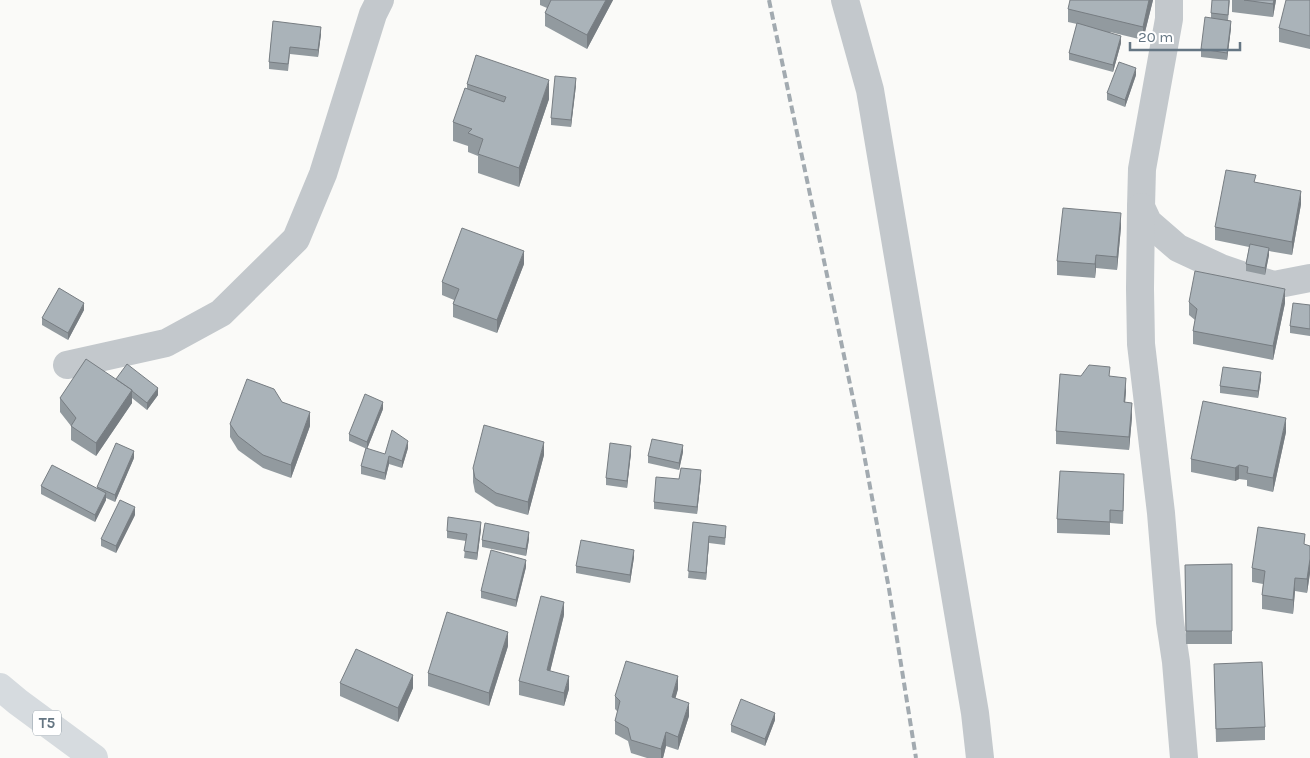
<svg xmlns="http://www.w3.org/2000/svg" width="1310" height="758" font-family="Karla,sans-serif">
	<style>
		.lines { fill: none; stroke-linecap: round; stroke-linejoin: round }
		.minor { stroke: #c3c8cc; stroke-width: 28 }
		.highway { stroke: #d6dbdf; stroke-width: 28 }
		.rail { stroke: #a2aab0; stroke-width: 4; stroke-dasharray: 8 4; stroke-linecap: butt }
		.wall { fill: #929a9f }
		.shaded-wall { fill: #777d82 }
		.building { fill: #aab3b9; stroke: #777d82 }
		.labels { text-anchor: middle; dominant-baseline: central; stroke-width: 5; stroke-linejoin: round; paint-order: stroke }
		.shield { fill: #fff; stroke: #939fa8; stroke-width: 1 }
		.shield-label { font-size: 15px; font-weight: bold; fill: #657683 }
	</style>
	<rect width="100%" height="100%" fill="#fafaf8"/>
	<g class="lines">
		<g class="minor">
			<path d="M845 0 870 90 975 713 980 758"/>
			<path d="M1169 0V19L1142 169 1141 207 1148 222 1178 248 1221 268 1253 279 1274 285 1310 278"/>
			<path d="M1141 207 1140 289 1141 344 1161 513 1170 622 1176 662 1184 758"/>
			<path d="M67 365 166 343 221 313 296 239 323 174 373 14 380 0"/>
		</g>
		<path class="highway" d="M0 687 18 702 94 758"/>
		<path class="rail" d="M769 0 858 422 889 589 916 758"/>
	</g>
	<g class="wall">
		<path d="M540 0H613L587 49 545 26V13L547 8 540 5Z"/>
		<path d="M1153 0 1143 40 1110 32 1121 43 1113 72 1069 60V53L1077 24 1068 22V9Z"/>
		<path d="M1230 0 1228 20 1231 28 1227 60 1201 57V49L1211 18V13Z"/>
		<path d="M1232 0H1276L1273 17 1232 12Z"/>
		<path d="M1310 0V49L1279 42V28Z"/>
		<path d="M273 21 321 34 318 57 290 54 288 71 269 69V62Z"/>
		<path d="M1136 75 1125 107 1107 100V93Z"/>
		<path d="M467 84 549 99 519 187 478 173V156L468 152V146L453 141V122L467 89Z"/>
		<path d="M576 85 571 127 551 125V118Z"/>
		<path d="M1256 182 1301 204 1292 255 1269 251V255L1265 275 1246 271V264L1249 247 1215 240V227Z"/>
		<path d="M1121 227 1117 270 1096 268 1095 278 1057 275V261Z"/>
		<path d="M524 264 497 333 453 317V304L454 300 442 295V282Z"/>
		<path d="M1189 302 1285 303 1273 360 1193 344V331L1195 320 1189 315Z"/>
		<path d="M1310 305V336L1290 333V326Z"/>
		<path d="M84 310 68 340 42 325V318Z"/>
		<path d="M1081 376H1110L1126 391 1125 402 1132 417 1129 450 1056 444V431Z"/>
		<path d="M116 379 158 395 147 410 132 398V403L96 456 71 440V426L60 412V398Z"/>
		<path d="M1261 379 1258 398 1220 393V386Z"/>
		<path d="M282 402 310 426 291 478 263 468 238 450 230 437V424Z"/>
		<path d="M383 409 367 449 349 441V434Z"/>
		<path d="M1286 432 1273 492 1247 486V480L1239 479 1235 481 1191 472V459Z"/>
		<path d="M408 448 402 468 389 464 385 480 361 474V466L385 454Z"/>
		<path d="M683 452 679 470 648 463V456Z"/>
		<path d="M631 453 627 488 606 485V478Z"/>
		<path d="M544 455 528 515 496 506 475 492 473 482V468Z"/>
		<path d="M134 458 115 502 106 498V500L95 522 41 494V486L97 488V487Z"/>
		<path d="M701 477 697 514 654 509V502L679 479Z"/>
		<path d="M1124 487 1123 524 1110 523V535L1057 533V519Z"/>
		<path d="M135 515 116 553 101 546V539Z"/>
		<path d="M693 522 726 533 725 545 709 543 706 580 688 578Z"/>
		<path d="M481 529 477 560 464 558 466 541 447 538V531Z"/>
		<path d="M529 539 526 556 482 547V540Z"/>
		<path d="M1305 545 1310 546V573L1307 593 1295 591 1293 614 1262 609V595L1263 584 1252 582V568Z"/>
		<path d="M634 557 630 583 576 573V566Z"/>
		<path d="M1232 564V644H1186L1185 565Z"/>
		<path d="M526 567 516 607 481 598V591Z"/>
		<path d="M564 615 550 671 569 689 564 706 519 695V681Z"/>
		<path d="M508 646 489 706 428 686V673Z"/>
		<path d="M1214 664 1265 727V740L1216 742Z"/>
		<path d="M340 683 413 688 398 722 340 696Z"/>
		<path d="M678 689 675 698 689 716 678 750 666 746 663 758H647L631 753 628 741 615 734V721L618 712 615 709V696Z"/>
		<path d="M775 720 765 746 731 732V725Z"/>
	</g>
	<g class="shaded-wall">
		<path d="M606 0H613L587 49V35Z"/>
		<path d="M1149 0H1153L1143 40V27Z"/>
		<path d="M1274 0H1276L1273 17V4Z"/>
		<path d="M1231 21V28L1227 60V53Z"/>
		<path d="M321 27V34L318 57V50Z"/>
		<path d="M1121 36V43L1113 72V65Z"/>
		<path d="M1136 68V75L1125 107V100Z"/>
		<path d="M576 78V85L571 127V120Z"/>
		<path d="M549 80V99L519 187V168Z"/>
		<path d="M1301 191V204L1292 255V242Z"/>
		<path d="M1121 213V227L1117 270V257Z"/>
		<path d="M1269 248V255L1265 275V268Z"/>
		<path d="M524 251V264L497 333V320Z"/>
		<path d="M1096 255V268L1095 278V264Z"/>
		<path d="M1285 289V303L1273 360V346Z"/>
		<path d="M84 303V310L68 340V333Z"/>
		<path d="M1261 372V379L1258 398V391Z"/>
		<path d="M1126 378V391L1124 416V402Z"/>
		<path d="M158 388V395L147 410V403Z"/>
		<path d="M132 390V403L96 456V443Z"/>
		<path d="M383 402V409L367 449V442Z"/>
		<path d="M1132 403V417L1129 450V437Z"/>
		<path d="M310 412V426L291 478V465Z"/>
		<path d="M1286 418V432L1273 492V478Z"/>
		<path d="M408 441V448L402 468V461Z"/>
		<path d="M544 442V455L528 515V502Z"/>
		<path d="M683 445V452L679 470V463Z"/>
		<path d="M631 446V453L627 488V481Z"/>
		<path d="M134 451V458L115 502V495Z"/>
		<path d="M389 456V464L385 480V473Z"/>
		<path d="M1239 465V479L1235 481V468Z"/>
		<path d="M701 470V477L697 514V507Z"/>
		<path d="M106 493V500L95 522V515Z"/>
		<path d="M135 507V515L116 553V546Z"/>
		<path d="M481 522V529L477 560V553Z"/>
		<path d="M529 532V539L526 556V549Z"/>
		<path d="M709 536V543L706 580V573Z"/>
		<path d="M634 550V557L630 583V575Z"/>
		<path d="M1310 559V573L1307 593V579Z"/>
		<path d="M526 560V567L516 607V600Z"/>
		<path d="M1295 578V591L1293 614V600Z"/>
		<path d="M564 602V615L547 684V670Z"/>
		<path d="M508 632V646L489 706V693Z"/>
		<path d="M413 675V688L398 722V708Z"/>
		<path d="M569 676V689L564 706V693Z"/>
		<path d="M678 676V689L672 711V697Z"/>
		<path d="M689 703V716L678 750V737Z"/>
		<path d="M775 713V720L765 746V739Z"/>
		<path d="M666 732V746L663 758H661V749Z"/>
	</g>
	<g class="building">
		<path d="M551 0H606L587 35 545 13Z"/>
		<path d="M1070 0H1149L1143 27 1068 9Z"/>
		<path d="M1212 0H1229L1228 15 1211 13Z"/>
		<path d="M1244 0H1274L1273 4Z"/>
		<path d="M1286 0H1310V36L1279 28Z"/>
		<path d="M1205 17 1231 21 1227 53 1201 49Z"/>
		<path d="M273 21 321 27 318 50 290 47 288 64 269 62Z"/>
		<path d="M1077 23 1121 36 1113 65 1069 53Z"/>
		<path d="M476 55 549 80 519 168 478 154 483 139 468 133 472 129 453 122 465 88 504 102 506 97 467 84Z"/>
		<path d="M1119 62 1136 68 1125 100 1107 93Z"/>
		<path d="M555 76 576 78 571 120 551 118Z"/>
		<path d="M1226 170 1256 175 1254 182 1301 191 1292 242 1215 227Z"/>
		<path d="M1063 208 1121 213 1117 257 1096 255 1095 264 1057 261Z"/>
		<path d="M462 228 524 251 497 320 453 304 459 289 442 282Z"/>
		<path d="M1250 244 1269 248 1265 268 1246 264Z"/>
		<path d="M1195 271 1285 289 1273 346 1193 331 1197 309 1189 302Z"/>
		<path d="M59 288 84 303 68 333 42 318Z"/>
		<path d="M1293 303 1310 305V329L1290 326Z"/>
		<path d="M86 359 132 390 96 443 71 426 76 418 60 398Z"/>
		<path d="M127 364 158 388 147 403 132 391V390L116 379Z"/>
		<path d="M1089 365 1110 367 1109 376 1126 378 1124 402 1132 403 1129 437 1056 431 1060 374 1081 376Z"/>
		<path d="M1223 367 1261 372 1258 391 1220 386Z"/>
		<path d="M247 379 274 389 282 402 310 412 291 465 263 455 238 436 230 424Z"/>
		<path d="M365 394 383 402 367 442 349 434Z"/>
		<path d="M1203 401 1286 418 1273 478 1247 473 1248 467 1239 465 1235 468 1191 459Z"/>
		<path d="M484 425 544 442 528 502 496 493 475 478 473 468Z"/>
		<path d="M392 430 408 441 402 461 389 456 385 473 361 466 366 448 385 454Z"/>
		<path d="M652 439 683 445 679 463 648 456Z"/>
		<path d="M116 443 134 451 115 495 97 487Z"/>
		<path d="M610 443 631 446 627 481 606 478Z"/>
		<path d="M52 465 106 493 95 515 41 486Z"/>
		<path d="M681 468 701 470 697 507 654 502 656 477 679 479Z"/>
		<path d="M1060 471 1124 474 1123 511 1110 510V522L1057 519Z"/>
		<path d="M120 500 135 507 116 546 101 539Z"/>
		<path d="M448 517 481 522 477 553 464 551 467 534 447 531Z"/>
		<path d="M693 522 726 526 725 538 709 536 706 573 688 571Z"/>
		<path d="M485 523 529 532 526 549 482 540Z"/>
		<path d="M1258 527 1305 534 1304 544 1310 546V559L1307 579 1295 578 1293 600 1262 595 1265 571 1252 568Z"/>
		<path d="M581 540 634 550 630 575 576 566Z"/>
		<path d="M491 550 526 560 516 600 481 591Z"/>
		<path d="M1232 564V631H1186L1185 565Z"/>
		<path d="M541 596 564 602 547 670 569 676 564 693 519 681Z"/>
		<path d="M447 612 508 632 489 693 428 673Z"/>
		<path d="M356 649 413 675 398 708 340 683Z"/>
		<path d="M626 661 678 676 672 697 689 703 678 737 666 732 661 749 631 740 628 728 615 721 620 701 615 696Z"/>
		<path d="M1262 662 1265 727 1216 729 1214 664Z"/>
		<path d="M741 699 775 713 765 739 731 725Z"/>
	</g>
	<g class="labels">
		<rect class="shield" x="33" y="710.5" width="28" height="25" rx="4"/>
		<g class="shield-label">
			<text x="47" y="723">T5</text>
		</g>
	</g>
	<path d="M1130 42v8h110v-8" fill="none" stroke="#657683" stroke-width="2.5"/>
	<text x="1138" y="42" font-size="15" fill="#657683" stroke="#ffffff" stroke-width="4" paint-order="stroke">20 m</text>
</svg>
